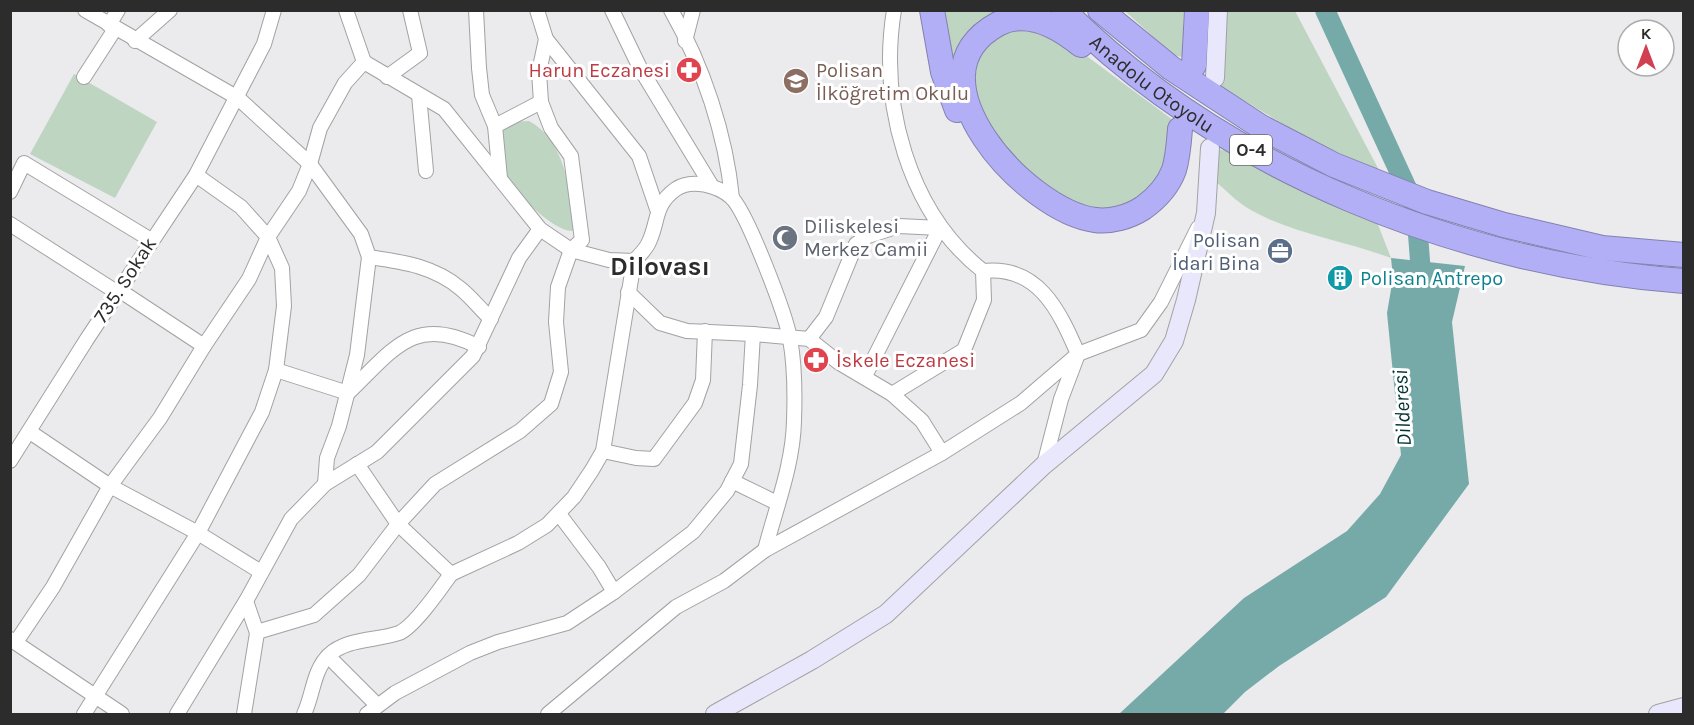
<svg xmlns="http://www.w3.org/2000/svg" width="1694" height="725" font-family="Karla,sans-serif">
	<style>
		.green { fill: #bed5c2 }
		.water { fill: #75aaa9 }
		.lines { fill: none; stroke-linecap: round; stroke-linejoin: round }
		.river { stroke: #75aaa9; stroke-width: 20 }
		.street-casing { stroke: #a2a2a4; stroke-width: 16 }
		.secondary-casing { stroke: #a2a2a4; stroke-width: 20 }
		.highway-casing { stroke: #8381af; stroke-width: 26 }
		.street { stroke: #fff; stroke-width: 14 }
		.secondary { stroke: #e8e7fc; stroke-width: 18 }
		.highway { stroke: #b2aff6; stroke-width: 24 }
		.labels { text-anchor: middle; dominant-baseline: central; stroke-width: 6; stroke-linejoin: round; paint-order: stroke }
		.shield { fill: #fff; stroke: #6b6b6b; stroke-width: 1.5 }
		.shield-label { font-size: 18px; font-weight: bold; fill: #2c2c2c }
		.health-label { font-size: 20px; fill: #be3a42; stroke: #fff; text-anchor: end }
		.education-label { font-size: 20px; fill: #785e54; stroke: #fff; text-anchor: start }
		.street-label { font-size: 20px; fill: #2c2c2c; stroke: #fff }
		.worship-label { font-size: 20px; fill: #5b616d; stroke: #fff; text-anchor: start }
		.service-label { font-size: 20px; fill: #4e5e75; stroke: #fff; text-anchor: end }
		.culture-label { font-size: 20px; fill: #0d838f; stroke: #fff; text-anchor: start }
		.water-label { font-size: 21px; font-style: italic; fill: #033; stroke: #fff }
		.district-label { font-size: 26px; font-weight: bold; fill: #2c2c2c; stroke: #fff }
	</style>
	<rect width="100%" height="100%" fill="#ebebed"/>
	<g class="green">
		<path d="M939 11H1028L954 74Z"/>
		<path d="M1125 11H1184L1182 57 1173 55Z"/>
		<path d="M1226 11H1295L1380 172 1305 137 1221 87Z"/>
		<path d="M1021 27 1065 40 1177 123C1171 146 1164 176 1148 194 1137 206 1126 208 1111 209 1056 212 1010 162 984 117 976 103 974 81 970 64L995 37Z"/>
		<path d="M74 74 157 122 115 198 30 154Z"/>
		<path d="M529 121C566 141 568 189 577 225L572 231C554 232 511 190 505 173 500 161 502 143 503 131L510 122Z"/>
		<path d="M1211 149 1225 150 1377 222 1391 258C1346 241 1285 232 1246 207 1236 201 1227 191 1217 183Z"/>
	</g>
	<path class="water" d="M1391 258 1465 266 1452 322 1469 484 1386 597 1279 666 1245 692 1223 714H1119L1244 598 1347 531 1380 494 1401 455 1387 313 1393 278Z"/>
	<g class="lines">
		<path class="river" d="M1325 10 1416 208 1422 287"/>
		<g class="street-casing">
			<g id="street">
				<path d="M85 10 238 98 310 164 361 234 369 257 357 355 339 426 327 458 325 484"/>
				<path d="M346 10 364 62"/>
				<path d="M476 10 479 68 482 95 495 126 500 178"/>
				<path d="M537 10 546 39 639 156 657 209"/>
				<path d="M612 10 640 68 711 185"/>
				<path d="M671 10C703 66 726 135 732 198"/>
				<path d="M109 25 118 10"/>
				<path d="M135 41 170 10"/>
				<path d="M685 41 693 10"/>
				<path d="M84 77 115 29"/>
				<path d="M387 77 420 53 410 10"/>
				<path d="M419 95 426 171"/>
				<path d="M495 126 541 102"/>
				<path d="M10 192 24 163 151 240"/>
				<path d="M10 224 118 293"/>
				<path d="M369 257C403 262 434 266 461 289 472 298 481 310 491 319"/>
				<path d="M983 271C1038 265 1059 310 1078 354L1141 330 1161 302 1198 228"/>
				<path d="M119 290 204 346 249 279 268 237 241 207 196 175"/>
				<path d="M753 334 809 339 838 362 892 394 922 421 942 453"/>
				<path d="M809 339 826 317 856 244 868 236 899 226 940 228"/>
				<path d="M276 370 348 393C393 350 414 313 479 347"/>
				<path d="M865 376 940 228"/>
				<path d="M892 394 964 350 984 300 983 271C908 212 879 103 894 10"/>
				<path d="M30 432 110 486 198 533 261 572"/>
				<path d="M603 451 636 458 654 459 695 403 703 380 705 331"/>
				<path d="M10 461 87 339 196 175 264 44 274 10"/>
				<path d="M357 464 398 524 451 574 518 543 547 525 574 497 592 470 603 451 634 261C639 256 645 250 648 244 659 223 653 205 676 189 692 178 718 186 731 197 747 212 786 315 790 339 795 366 795 394 794 421 793 465 776 507 765 550"/>
				<path d="M732 481 777 503"/>
				<path d="M559 514 599 567 614 592"/>
				<path d="M257 632 314 615 359 575 398 524 435 484 520 431 551 404 561 372 556 322 558 287 571 250 582 240 571 156 551 128 541 102 539 72 546 39"/>
				<path d="M10 639 122 714"/>
				<path d="M16 642 53 587 110 486 160 418 204 346"/>
				<path d="M328 656 377 705"/>
				<path d="M84 714 198 533 262 412 276 370 284 306 282 268 268 237 299 191 310 164 320 128 345 83 364 62 444 109 540 229 571 250 609 260 634 261"/>
				<path d="M177 714 246 601 291 519 325 484 377 452 473 356 519 258 540 229"/>
				<path d="M244 714 257 633 246 601"/>
				<path d="M304 714C313 696 313 670 329 655 347 638 376 641 399 633 414 627 441 588 451 574"/>
				<path d="M367 714 395 693 470 653 498 642 567 623 614 592 693 532 727 491 741 464 750 385 753 334 687 331 660 323 628 292"/>
				<path d="M548 714 676 607 724 581 765 550 942 453 1021 403 1078 354 1061 399 1044 465"/>
			</g>
		</g>
		<g class="secondary-casing">
			<g id="secondary">
				<path d="M1215 78 1218 10"/>
				<path d="M715 714 812 660 886 614 1044 465 1154 374 1174 341 1186 300 1206 213 1210 148"/>
				<path d="M1658 714 1684 707"/>
			</g>
		</g>
		<g class="highway-casing">
			<g id="highway">
				<path d="M932 10 943 72 957 110"/>
				<path id="s1" d="M1063 10C1222 169 1461 265 1684 281"/>
				<path d="M1100 10 1171 68 1261 127 1334 165 1427 202 1504 225 1602 248 1684 255"/>
				<path d="M1081 45C1059 27 1028 8 998 24 902 76 1026 211 1095 220 1111 222 1129 217 1143 208 1157 198 1168 186 1174 170 1178 157 1179 142 1180 129"/>
				<path d="M1194 65 1197 10"/>
			</g>
		</g>
		<use href="#street" class="street"/>
		<use href="#secondary" class="secondary"/>
		<use href="#highway" class="highway"/>
	</g>
	<defs>
		<g id="pharmacy-disc" transform="scale(1.35)"><circle r="9.5" fill="#e0444e" stroke="#fff"/><path d="M-2-6h4v4h4v4h-4v4h-4v-4h-4v-4h4Z" fill="#fff"/></g>
		<g id="school-disc" transform="scale(1.35)"><circle r="9.5" fill="#8d6e63" stroke="#fff"/><path d="M0-5L7-2L0 1L-7-2ZM-4 1L0 2.5L4 1V4Q0 6-4 4Z" fill="#fff"/></g>
		<g id="mosque-disc" transform="scale(1.35)"><circle r="9.5" fill="#6b7280" stroke="#fff"/><path d="M3.5-4.9A6 6 0 1 0 3.5 4.9A5 5 0 1 1 3.5-4.9Z" fill="#fff"/></g>
		<g id="office-disc" transform="scale(1.35)"><circle r="9.5" fill="#5c6f8a" stroke="#fff"/><path d="M-6-3h4V-5.5h4V-3h4V5H-6ZM-1-4.5V-3h2v-1.5ZM-6 0V1H6V0Z" fill="#fff"/></g>
		<g id="building-disc" transform="scale(1.35)"><circle r="9.5" fill="#0f9aa8" stroke="#fff"/><path d="M-4-6H4V6H1V3H-1V6H-4ZM-2.5-4.3h1.7v1.8h-1.7ZM.8-4.3h1.7v1.8H.8ZM-2.5-1h1.7V.8h-1.7ZM.8-1h1.7V.8H.8Z" fill="#fff"/></g>
	</defs>
	<g fill-rule="evenodd">
		<use href="#pharmacy-disc" x="689" y="70"/>
		<use href="#school-disc" x="796" y="81"/>
		<use href="#mosque-disc" x="785" y="238"/>
		<use href="#office-disc" x="1280" y="251"/>
		<use href="#building-disc" x="1340" y="278"/>
		<use href="#pharmacy-disc" x="816" y="360"/>
	</g>
	<g class="labels">
		<rect class="shield" x="1230" y="135" width="42" height="30" rx="4.5"/>
		<g class="shield-label">
			<text x="1251" y="150">O-4</text>
		</g>
		<g class="health-label">
			<text x="670" y="70">Harun Eczanesi</text>
			<text x="836" y="360" text-anchor="start">İskele Eczanesi</text>
		</g>
		<g class="education-label">
			<text x="816" y="70">Polisan<tspan x="816" dy="23">İlköğretim Okulu</tspan></text>
		</g>
		<g class="street-label">
			<text stroke="none"><textPath href="#s1" startOffset="116">Anadolu Otoyolu</textPath></text>
			<text transform="translate(125 280) rotate(-57)">735. Sokak</text>
		</g>
		<g class="worship-label">
			<text x="804" y="226">Diliskelesi<tspan x="804" dy="23">Merkez Camii</tspan></text>
		</g>
		<g class="service-label">
			<text x="1260" y="240">Polisan<tspan x="1260" dy="23">İdari Bina</tspan></text>
		</g>
		<g class="culture-label">
			<text x="1360" y="278">Polisan Antrepo</text>
		</g>
		<g class="water-label">
			<text transform="translate(1402 408) rotate(-93)">Dilderesi</text>
		</g>
		<g class="district-label">
			<text x="660" y="266">Dilovası</text>
		</g>
	</g>
	<rect width="1694" height="725" fill="none" stroke="#2c2c2c" stroke-width="24"/>
	<g transform="translate(1646 48)"><circle r="28" fill="#ffffff" stroke="#ababab" stroke-width="1.5"/>
	<path d="M0-4.5L10 22L0 15L-10 22Z" fill="#d04051"/>
	<text y="-9" font-size="16" font-weight="bold" text-anchor="middle" fill="#2c2c2c">K</text>
	</g>
</svg>
